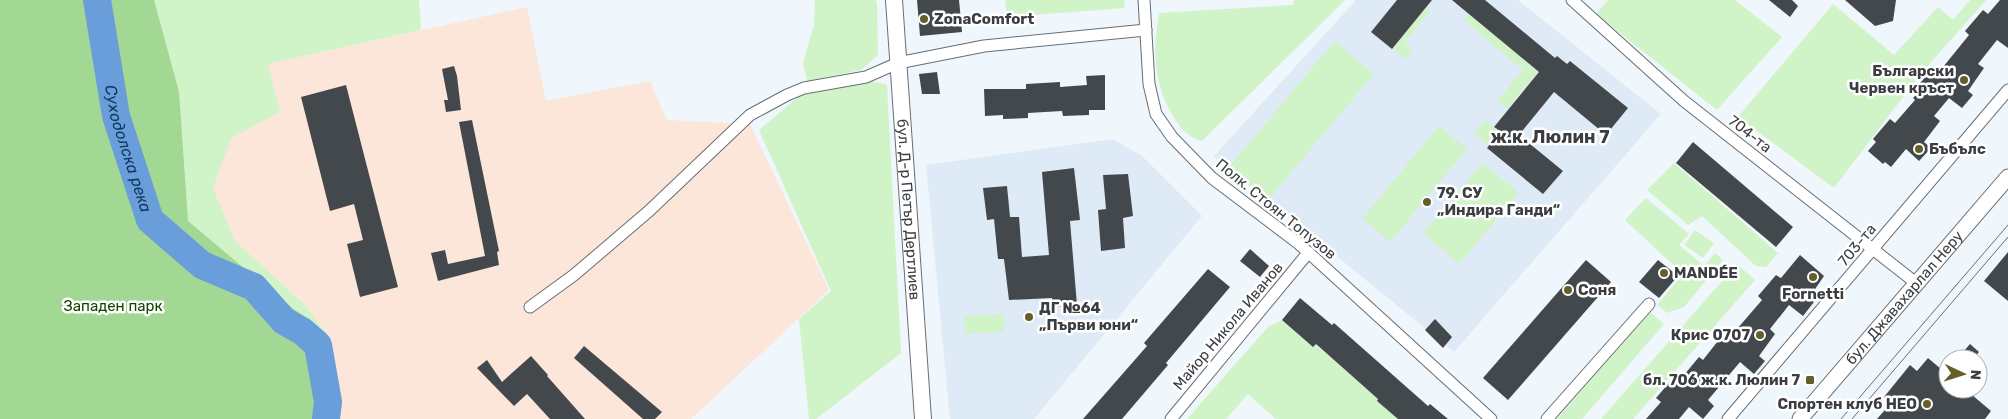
<svg xmlns="http://www.w3.org/2000/svg" width="2008" height="419" font-family="Rubik,sans-serif">
	<style>
		.built { fill: #deebf6 }
		.industrial { fill: #fce6d9 }
		.green { fill: #d1f3c8 }
		.forest { fill: #a3d794 }
		.lines { fill: none; stroke-linecap: round; stroke-linejoin: round }
		.river { stroke: #699edb; stroke-width: 28 }
		.building { fill: #43484d }
		.minor-casing { stroke: #686e73; stroke-width: 13 }
		.tertiary-casing { stroke: #686e73; stroke-width: 17 }
		.secondary-casing { stroke: #686e73; stroke-width: 18 }
		.minor { stroke: #fff; stroke-width: 11 }
		.tertiary { stroke: #fff; stroke-width: 15 }
		.secondary { stroke: #fff; stroke-width: 16 }
		.tram { stroke: #6a6e72; stroke-width: 1 }
		.poi-dot { fill: #655e2a; stroke: #fff; stroke-width: 2 }
		.labels { text-anchor: middle; dominant-baseline: central; stroke-width: 5; stroke-linejoin: round; paint-order: stroke }
		.poi-label { font-size: 15px; font-weight: bold; fill: #3b3d40; stroke: #fff; text-anchor: start }
		.street-label { font-size: 15px; fill: #3b3d40; stroke: #fff }
		.park-label { font-size: 15px; fill: #144500; stroke: #fff }
		.water-label { font-size: 16px; font-style: italic; fill: #10365d; stroke: #fff }
		.quarter-label { font-size: 18px; font-weight: bold; fill: #3b3d40; stroke: #fff }
	</style>
	<rect width="100%" height="100%" fill="#eff6fc"/>
	<g class="built">
		<path d="M1356 0H1518L1661 114 1454 352 1214 156Z"/>
		<path d="M1113 139 1142 156 1202 216 1034 419H950L926 165Z"/>
	</g>
	<path class="industrial" d="M527 7 546 101 650 81 667 120 750 124 829 290 691 419H333V389L326 333 305 305 235 241 213 188 230 138 280 112 268 64Z"/>
	<g class="green">
		<path d="M0 0H419L421 30 268 64 280 112 231 138 213 188 235 241 305 305 326 333 333 389V419H0Z"/>
		<path d="M815 0H875L877 2 878 55 861 70 807 81 803 63 814 25Z"/>
		<path d="M1005 0H1124L1125 8 1007 17Z"/>
		<path d="M1294 0H1345L1202 141C1186 136 1180 128 1172 114 1153 83 1153 48 1159 13L1293 5Z"/>
		<path d="M1608 0H1735L1782 37 1717 110 1596 14Z"/>
		<path d="M1970 0H1986L1919 76 1834 188 1738 117 1833 4 1894 55 1938 7 1953 20Z"/>
		<path d="M1426 8 1430 11 1405 42 1413 50 1406 59 1393 48Z"/>
		<path d="M1470 13 1538 72 1507 109 1497 101 1523 70 1464 20Z"/>
		<path d="M1335 41 1374 74 1268 200 1229 167Z"/>
		<path d="M868 80 887 85 901 353 816 419H809L799 319 831 291 759 130 803 93Z"/>
		<path d="M1485 120 1498 131 1487 144 1474 133Z"/>
		<path d="M1439 126 1467 149 1390 242 1362 219Z"/>
		<path d="M1483 163 1519 193 1459 264 1423 233Z"/>
		<path d="M1674 163 1778 253 1766 267 1756 266 1702 216 1688 225 1647 190Z"/>
		<path d="M1646 198 1689 234 1679 245 1704 266 1715 253 1723 260 1684 307 1667 313 1657 305 1683 274 1625 220Z"/>
		<path d="M1695 230 1714 243 1703 258 1684 245Z"/>
		<path d="M1737 264 1755 280 1633 419H1601Z"/>
		<path d="M1650 312 1664 324 1582 419H1557Z"/>
		<path d="M1004 314V332L965 334 964 316Z"/>
		<path d="M1282 320 1313 347 1316 344 1317 346 1378 399 1377 401 1398 419H1276L1248 394 1226 419H1187L1268 327Z"/>
	</g>
	<path class="forest" d="M0 0H154L179 92 188 221 283 301 326 333 333 389V419H0Z"/>
	<g class="lines">
		<path class="river" id="s1" d="M97 0 116 116 150 220 202 265 254 287 284 321 302 331 318 345 328 402 326 419"/>
	</g>
	<g class="building">
		<path d="M917 0H959L962 32 920 36Z"/>
		<path d="M1397 0H1432L1392 49 1371 32Z"/>
		<path d="M1452 0H1485L1555 58 1557 56 1567 64 1570 61 1628 108 1606 135 1554 92 1519 135 1563 171 1543 194 1487 148 1500 131 1494 127 1539 72Z"/>
		<path d="M1769 0H1792L1798 6 1790 17Z"/>
		<path d="M1845 0H1896L1893 21 1875 26Z"/>
		<path d="M2000 0H2008V48L1997 40 1978 64 1984 68 1968 91 1973 95 1962 108 1949 98 1934 116 1940 121 1924 142 1931 148 1919 161 1906 149 1891 167 1885 162 1883 164 1868 151 1876 142 1873 139 1890 119 1895 123 1915 100 1913 98 1920 91 1916 87 1934 68 1939 72 1969 35 1965 31 1983 10 1988 14Z"/>
		<path d="M454 66 457 76 461 110 446 112 444 100H448L442 69Z"/>
		<path d="M937 72 940 94H922L919 74Z"/>
		<path d="M1105 75V110H1089V115L1063 116 1062 111 1028 113V118L1003 119V115L985 116 984 89H1026V84L1060 82V87L1087 85 1086 76Z"/>
		<path d="M346 85 398 287 360 297 347 244 363 240 354 204 330 211 301 97Z"/>
		<path d="M472 120 499 251 497 252 499 265 438 281 431 253 445 250 448 264 485 256 459 122Z"/>
		<path d="M1693 142 1793 227 1776 247 1676 163Z"/>
		<path d="M1074 168 1080 220 1070 221 1077 305 1053 307 1052 298 1009 300 1004 259H998L994 219 987 220 983 188 1007 186 1010 217H1019L1022 257 1049 255 1042 172Z"/>
		<path d="M1128 174 1133 216 1123 218 1125 248 1101 251 1098 210 1106 209 1103 175Z"/>
		<path d="M1250 249 1269 266 1260 277 1240 261Z"/>
		<path d="M2008 252V301L1984 281Z"/>
		<path d="M1800 255 1824 276 1809 298 1814 302 1803 316 1789 305 1770 329 1775 334 1759 356 1765 361 1754 374 1740 362 1708 400 1714 406 1703 419 1689 407 1679 419H1646L1661 402 1656 398 1674 377 1679 381 1699 357 1703 360 1725 332 1731 336 1762 300 1758 296 1776 275 1781 278Z"/>
		<path d="M1586 260 1611 282 1508 400 1483 378Z"/>
		<path d="M1658 260 1678 276 1659 298 1639 282Z"/>
		<path d="M1208 269 1230 287 1166 363 1168 365 1122 419H1083L1147 346 1144 343Z"/>
		<path d="M1300 298 1332 325 1334 323 1428 406 1430 404 1448 419H1398L1377 401 1378 399 1316 344 1313 347 1282 320Z"/>
		<path d="M1435 319 1452 337 1443 348 1425 330Z"/>
		<path d="M1970 344 1979 352 1973 359H1957Z"/>
		<path d="M584 346 662 412 655 419H643L574 358Z"/>
		<path d="M531 356 548 375 547 376 585 419H550L527 394 514 406 477 368 487 360 502 382Z"/>
		<path d="M1928 358 1948 375V389H1965L1991 411 1985 419H1877L1891 403 1884 397 1910 365 1917 371Z"/>
	</g>
	<g class="lines">
		<g class="minor-casing">
			<g id="minor">
				<path d="M1144 0 1149 84 1156 114 1172 137 1212 178 1298 243 1491 419"/>
				<path d="M1572 0 1684 101 1916 283"/>
				<path d="M530 307 574 275 649 211 750 115 787 95 804 88 866 77 898 63 984 46 1146 30"/>
				<path d="M1171 419 1308 253"/>
				<path d="M1547 419 1649 304"/>
				<path d="M1728 419 2008 90"/>
			</g>
		</g>
		<g class="tertiary-casing">
			<g id="tertiary">
				<path id="s2" d="M1800 419 2008 177"/>
			</g>
		</g>
		<g class="secondary-casing">
			<g id="secondary">
				<path id="s3" d="M894 0 923 419"/>
			</g>
		</g>
		<use href="#minor" class="minor"/>
		<use href="#tertiary" class="tertiary"/>
		<use href="#secondary" class="secondary"/>
		<g class="tram">
			<path d="M1841 419 2008 225"/>
			<path d="M1852 419 2008 237"/>
		</g>
	</g>
	<g class="poi-dot">
		<circle cx="924" cy="19" r="5"/>
		<circle cx="1964" cy="80" r="5"/>
		<circle cx="1919" cy="149" r="5"/>
		<circle cx="1427" cy="202" r="5"/>
		<circle cx="1664" cy="273" r="5"/>
		<circle cx="1813" cy="277" r="5"/>
		<circle cx="1568" cy="290" r="5"/>
		<circle cx="1029" cy="317" r="5"/>
		<circle cx="1760" cy="335" r="5"/>
		<rect x="1805" y="375" width="10" height="10" rx="2.5"/>
		<circle cx="1927" cy="404" r="5"/>
	</g>
	<g class="labels">
		<g class="poi-label">
			<text x="934" y="19">ZonaComfort</text>
			<text x="1954" y="71" text-anchor="end">Български<tspan x="1954" dy="17">Червен кръст</tspan></text>
			<text x="1929" y="149">Бъбълс</text>
			<text x="1437" y="193">79. СУ<tspan x="1437" dy="17">„Индира Ганди“</tspan></text>
			<text x="1674" y="273">MANDÉE</text>
			<text x="1578" y="290">Соня</text>
			<text x="1813" y="294" text-anchor="middle">Fornetti</text>
			<text x="1039" y="308">ДГ №64<tspan x="1039" dy="17">„Първи юни“</tspan></text>
			<text x="1750" y="335" text-anchor="end">Крис 0707</text>
			<text x="1800" y="380" text-anchor="end">бл. 706 ж.к. Люлин 7</text>
			<text x="1917" y="404" text-anchor="end">Спортен клуб НЕО</text>
		</g>
		<g class="street-label">
			<text transform="translate(1750 134) rotate(38)">704-та</text>
			<text transform="translate(1276 209) rotate(39)">Полк. Стоян Топузов</text>
			<text stroke="none"><textPath href="#s3" startOffset="210">бул. Д-р Петър Дертлиев</textPath></text>
			<text transform="translate(1857 245) rotate(-50)">703-та</text>
			<text stroke="none"><textPath href="#s2" startOffset="160">бул. Джавахарлал Неру</textPath></text>
			<text transform="translate(1228 326) rotate(-50)">Майор Никола Иванов</text>
		</g>
		<g class="park-label">
			<text x="113" y="306">Западен парк</text>
		</g>
		<g class="water-label">
			<text stroke="none"><textPath href="#s1" startOffset="152">Суходолска река</textPath></text>
		</g>
		<g class="quarter-label">
			<text x="1550" y="137">ж.к. Люлин 7</text>
		</g>
	</g>
	<g transform="translate(1963 374) rotate(94)"><circle r="24" fill="#ffffff" stroke="#b1b1b3"/>
	<path d="M0-4L9 19L0 12L-9 19Z" fill="#655e2a"/>
	<text y="-8" font-size="14" font-weight="bold" text-anchor="middle" fill="#3b3d40">N</text>
	</g>
</svg>
